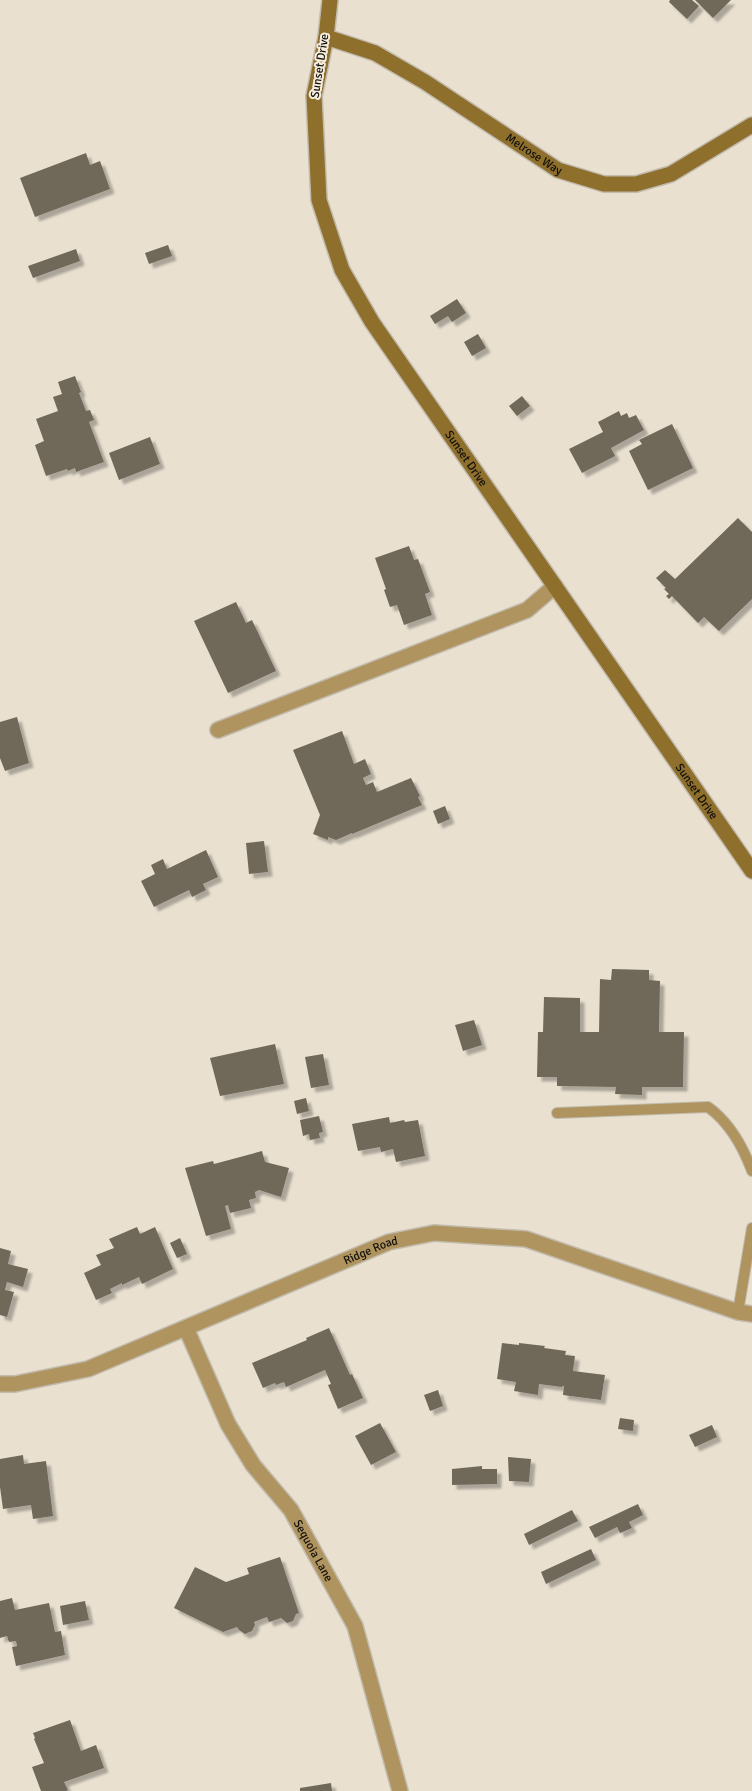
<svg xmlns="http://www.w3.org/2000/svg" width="752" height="1791" font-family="Signika,sans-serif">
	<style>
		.building { fill: #70695a; filter: url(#shadow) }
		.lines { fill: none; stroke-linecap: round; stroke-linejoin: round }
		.lane-casing { stroke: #c2bbad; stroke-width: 12 }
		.street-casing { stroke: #c2bbad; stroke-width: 18 }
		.secondary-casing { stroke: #c2bbad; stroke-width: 18 }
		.lane { stroke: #af945f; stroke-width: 10 }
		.street { stroke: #af945f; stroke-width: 15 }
		.secondary { stroke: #8e6f2c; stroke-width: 15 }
		.labels { text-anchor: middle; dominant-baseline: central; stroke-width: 4; stroke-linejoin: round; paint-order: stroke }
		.street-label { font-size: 12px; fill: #13100b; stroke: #f6eddd }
	</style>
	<defs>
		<filter id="shadow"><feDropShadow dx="4.5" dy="4.5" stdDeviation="1" flood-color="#0004"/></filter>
	</defs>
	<rect width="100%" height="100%" fill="#e9e0d0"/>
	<g class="building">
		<path d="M670 0H692L699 6 687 19 669 2Z"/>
		<path d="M695 0H731L713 18Z"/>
		<path d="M86 153 90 165 100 161 110 189 35 217 20 178Z"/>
		<path d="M168 245 172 256 149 264 145 253Z"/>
		<path d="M76 249 80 261 33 278 28 266Z"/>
		<path d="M457 299 466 313 452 322 448 316 435 324 430 316Z"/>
		<path d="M478 334 486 348 472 356 464 342Z"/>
		<path d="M75 376 81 392 79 393 86 411 90 410 94 420 89 422 104 462 76 472 75 468 68 471 67 469 46 476 35 445 44 441 36 419 58 411 53 397 62 394 58 382Z"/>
		<path d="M522 396 530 406 517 416 509 406Z"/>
		<path d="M619 411 621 416 627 413 629 418 636 415 644 430 611 448 615 456 582 473 569 449 603 432 598 422Z"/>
		<path d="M672 424 693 468 648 490 629 451 642 444 639 440Z"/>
		<path d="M150 437 160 464 119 480 109 453Z"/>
		<path d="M738 518 752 532V599L719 631 704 617 698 623 672 596 669 599 666 596 669 594 664 589 666 588 656 578 665 570 675 579Z"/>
		<path d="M409 546 414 560 418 559 430 592 425 594 432 615 404 625 397 605 390 607 384 590 386 589 375 558Z"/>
		<path d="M236 602 246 623 252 620 276 671 228 693 194 621Z"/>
		<path d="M17 717 29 763 5 771 0 758V722Z"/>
		<path d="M342 731 354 764 365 759 371 774 363 778 366 785 373 782 377 792 411 778 420 796 418 797 422 805 352 834V833L336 840 328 837V840L313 834 320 815 293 750Z"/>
		<path d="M445 806 450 819 438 824 433 811Z"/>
		<path d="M264 841 268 872 249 874 246 843Z"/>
		<path d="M206 850 218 877 203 884 206 890 192 897 189 890 154 907 141 881 155 874 151 865 163 859 167 869Z"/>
		<path d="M612 969 649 970V980L660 981 659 1032H684L683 1087H642V1095L615 1094 616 1087 557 1086V1077H537L538 1032H543L544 997 580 998V1032H599L600 979 611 980Z"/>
		<path d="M474 1020 482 1045 463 1051 455 1025Z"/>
		<path d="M275 1044 284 1084 220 1096 210 1058Z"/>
		<path d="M323 1054 329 1085 311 1088 305 1057Z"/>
		<path d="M306 1098 309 1111 297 1114 294 1101Z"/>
		<path d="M319 1116 323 1132 319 1133 320 1138 310 1140 309 1134 303 1136 300 1120Z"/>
		<path d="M389 1117 390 1123 404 1120 405 1122 418 1120 425 1156 396 1162 393 1149 381 1152 380 1147 358 1151 352 1124Z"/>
		<path d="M262 1151 265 1162 289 1168 281 1197 259 1190 255 1192 256 1198 249 1200 251 1208 230 1213 228 1205 225 1206 231 1229 206 1236 185 1168 213 1161 214 1164Z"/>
		<path d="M137 1227 140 1234 155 1227 173 1269 142 1284 139 1277 122 1285V1283L110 1289 112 1293 96 1300 84 1273 101 1265 96 1255 114 1248 109 1239Z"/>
		<path d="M180 1238 187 1254 177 1258 170 1243Z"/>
		<path d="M0 1248 11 1251 8 1264 28 1269 23 1287 7 1282 5 1290 14 1292 7 1317 0 1315Z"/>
		<path d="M329 1328 350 1375 352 1374 363 1398 338 1409 328 1385 331 1384 325 1370 286 1387 284 1382 276 1385 275 1383 263 1388 252 1363 307 1340 306 1338Z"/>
		<path d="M502 1343 519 1345V1343L545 1346 544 1348 566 1351 565 1355 575 1356 573 1371 605 1375 601 1400 563 1395 564 1386H562V1387L539 1384 538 1395 514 1391 516 1382 497 1379Z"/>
		<path d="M438 1390 443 1406 430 1411 424 1395Z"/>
		<path d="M620 1418 634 1420 633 1431 618 1429Z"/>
		<path d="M380 1423 396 1452 371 1465 355 1436Z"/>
		<path d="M712 1425 717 1437 695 1447 689 1435Z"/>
		<path d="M23 1455 24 1464 46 1461 53 1516 33 1519 31 1505 3 1509 0 1487V1459Z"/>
		<path d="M508 1457 531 1459 529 1482 509 1481Z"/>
		<path d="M482 1466V1469H497V1484L452 1485V1469Z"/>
		<path d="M638 1504 643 1515 629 1522 632 1528 620 1533 617 1527 595 1538 589 1527Z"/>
		<path d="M572 1510 578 1521 529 1545 524 1534Z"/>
		<path d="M591 1549 596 1560 546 1584 541 1572Z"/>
		<path d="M280 1557 299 1613 296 1614 293 1621 287 1623 281 1618 269 1622 267 1617 254 1622 255 1625 252 1631 245 1634 239 1630 237 1627 223 1632 174 1608 195 1567 226 1582 249 1574 247 1568Z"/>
		<path d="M12 1598 15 1610 49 1603 55 1632 61 1631 65 1655 16 1666 12 1647 17 1646 16 1641 9 1642 7 1636 0 1638V1601Z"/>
		<path d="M85 1601 89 1620 63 1625 60 1606Z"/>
		<path d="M70 1720 81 1751 96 1745 104 1768 64 1782 68 1790 66 1791H41L32 1767 44 1763 34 1739 35 1738 33 1733Z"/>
		<path d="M331 1783 332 1791H300V1788Z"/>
	</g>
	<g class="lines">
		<g class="lane-casing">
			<g id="lane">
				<path d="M557 1113 708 1107C729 1122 743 1147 752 1171"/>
				<path d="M738 1312 752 1228"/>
			</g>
		</g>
		<g class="street-casing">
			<g id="street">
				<path d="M218 730 527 610 555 586"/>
				<path id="s1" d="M186 1328 228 1424 253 1465 291 1510 355 1626 400 1791"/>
				<path id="s2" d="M0 1384H15L88 1369 389 1242 434 1233 526 1239 738 1312 752 1314"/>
			</g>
		</g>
		<g class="secondary-casing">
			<g id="secondary">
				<path id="s3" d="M330 0 326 37 314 96 319 200 342 270 372 322 752 871"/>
				<path id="s4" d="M326 37 375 53 425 82 558 170 604 184H636L671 174 752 125"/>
			</g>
		</g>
		<use href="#lane" class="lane"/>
		<use href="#street" class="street"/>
		<use href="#secondary" class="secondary"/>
	</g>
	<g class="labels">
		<g class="street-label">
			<text transform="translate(320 66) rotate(-81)">Sunset Drive</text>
			<text stroke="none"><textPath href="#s4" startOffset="240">Melrose Way</textPath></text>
			<text stroke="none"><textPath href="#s3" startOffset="501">Sunset Drive</textPath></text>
			<text stroke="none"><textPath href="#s3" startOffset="906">Sunset Drive</textPath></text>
			<text stroke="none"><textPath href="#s2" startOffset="396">Ridge Road</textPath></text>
			<text stroke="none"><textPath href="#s1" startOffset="258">Sequoia Lane</textPath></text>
		</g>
	</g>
</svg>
